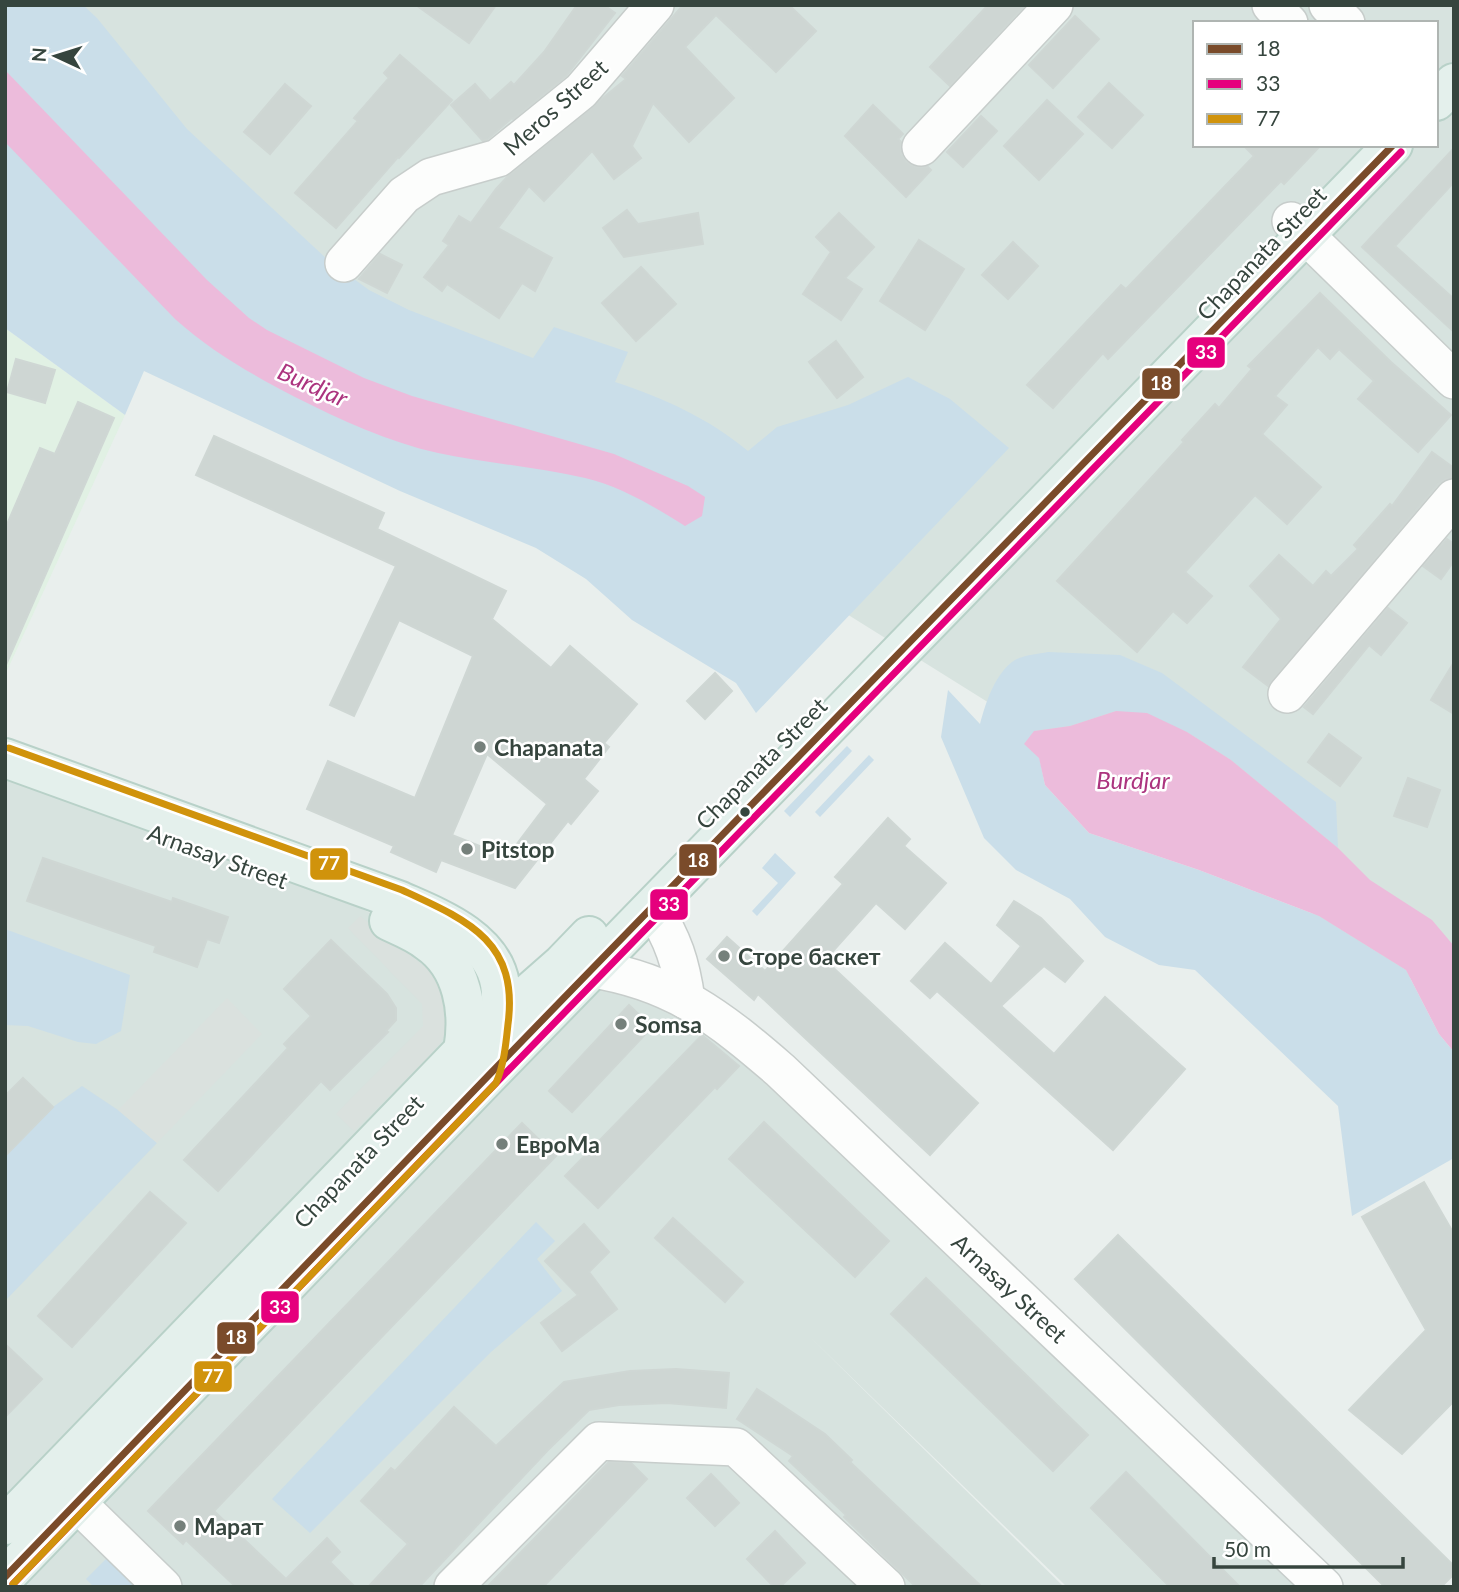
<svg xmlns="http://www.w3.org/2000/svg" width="1459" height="1592" font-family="Lato,sans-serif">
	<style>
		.residential { fill: #d7e3df; fill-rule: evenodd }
		.medical { fill: #e1f1e4 }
		.green { fill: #cadee9 }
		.parking { fill: #dae1de }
		.water { fill: #ecbbdb }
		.building { fill: #ced6d3; stroke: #cfd7d4; stroke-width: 2; fill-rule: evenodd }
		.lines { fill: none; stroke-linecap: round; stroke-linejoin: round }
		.minor-casing { stroke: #c7cdcb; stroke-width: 40 }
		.major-casing { stroke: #b8d1c8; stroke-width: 42 }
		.minor { stroke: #fcfdfc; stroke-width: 37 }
		.major { stroke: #e4f0ec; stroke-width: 38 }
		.bus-1-casing { stroke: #fff; stroke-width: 12 }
		.bus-2-casing { stroke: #fff; stroke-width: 12 }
		.bus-3-casing { stroke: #fff; stroke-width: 12 }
		.bus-1 { stroke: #7a4b2a; stroke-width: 7 }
		.bus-2 { stroke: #e5007d; stroke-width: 7 }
		.bus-3 { stroke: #d0930c; stroke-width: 7 }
		.poi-dot { fill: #75807b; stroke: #fff; stroke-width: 2.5 }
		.bus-dot { fill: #36453e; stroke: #fff; stroke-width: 2.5 }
		.labels { text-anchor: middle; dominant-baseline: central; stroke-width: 5; stroke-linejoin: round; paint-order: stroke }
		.street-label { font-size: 23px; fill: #36453e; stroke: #fff }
		.poi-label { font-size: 23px; font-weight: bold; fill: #36453e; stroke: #fff; text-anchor: start }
		.water-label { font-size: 24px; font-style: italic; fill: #ac347f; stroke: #fff }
		.line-badge { stroke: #fff; stroke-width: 2.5 }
		.badge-label { font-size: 19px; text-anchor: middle; font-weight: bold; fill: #fff }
	</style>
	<rect width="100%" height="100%" fill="#e9efed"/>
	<g class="residential">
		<path d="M5 5H1454V1006L1034 731 722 536 545 455ZM1195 23H1436V145H1195Z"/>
		<path d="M5 779 360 908 428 941 465 1043 5 1525Z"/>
		<path d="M604 985 683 1011 784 1088 1317 1587H1067L807 1334 1064 1587H23Z"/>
	</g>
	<path class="medical" d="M5 328 125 415 5 675Z"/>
	<g class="green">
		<path d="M5 5H83L97 18 187 129 328 260 369 290 409 310 533 358 554 327 628 352 615 382C664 398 708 418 748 451L777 427 848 405 908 377 950 399 1009 448 756 713 736 683 632 620 586 579 536 548 400 491 144 371 125 415 5 328Z"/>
		<path d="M1048 652 1120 655 1162 673 1336 802 1338 848 1231 760 1187 732 1116 711 1070 726 1034 731 1045 785 1089 833 1199 870 1319 916 1406 970 1439 1034 1454 1052V1158L1352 1216 1338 1106 1195 970 1159 965 1105 937 1070 899 1016 870 984 838 941 737 948 690 980 724C986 702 995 673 1015 660 1023 655 1039 654 1048 652Z"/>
		<path d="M847 746 852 751 790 817 784 811Z"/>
		<path d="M869 755 874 760 820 817 815 812Z"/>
		<path d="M775 853 796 873 757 916 752 911 778 883 762 868Z"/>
		<path d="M5 929 130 975 121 1031 96 1044 78 1042 28 1026 5 1025Z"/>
		<path d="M82 1086 118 1110 157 1143 5 1301V1156L53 1107Z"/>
		<path d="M536 1222 555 1241 537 1259 562 1291 491 1352 310 1533 272 1499Z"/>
		<path d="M111 1554 142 1587H94L86 1579Z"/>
	</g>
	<g class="parking">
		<path d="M360 916 434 974 441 984 448 1026 441 1042 426 1059 354 1131 336 1114 423 1026 422 1004 348 928Z"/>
		<path d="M227 998 262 1034 157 1143 118 1110Z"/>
	</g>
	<g class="water">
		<path d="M5 70 207 280 249 318 267 330 364 378 412 396 614 454 688 486 705 497 702 516 685 526C655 507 620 486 585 478 537 467 486 463 438 453 388 442 341 420 295 397 251 374 212 352 175 319L5 142Z"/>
		<path d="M1116 711 1147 713 1187 732 1231 760 1338 848 1370 880 1432 920 1454 946V1052L1439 1034 1406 970 1319 916 1199 870 1089 833 1045 785 1039 758 1024 744 1034 731 1070 726Z"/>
	</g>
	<g class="building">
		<path d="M416 5H496L469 43Z"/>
		<path d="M577 5H604L615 13 566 76 513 119 512 118 488 139 483 141 451 105 475 84 490 101 511 82 514 85 544 52Z"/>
		<path d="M683 5H789L816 31 776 72 716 15 685 47 734 98 689 142 653 103 632 146 641 158 614 179 592 151 544 201 529 186 498 228 552 258 535 291 522 283 499 318 447 284 442 291 424 277 449 245 443 241 459 216 471 223 496 189 509 175 626 79 622 76Z"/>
		<path d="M988 5H1025L950 86 930 67Z"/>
		<path d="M1075 16 1099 39 1053 88 1029 65Z"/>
		<path d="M400 55 452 100 399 158 398 157 336 228 295 193 358 121 354 118 389 78 384 73Z"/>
		<path d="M1109 83 1143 115 1112 148 1078 117Z"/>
		<path d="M285 84 311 106 270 154 244 132Z"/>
		<path d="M1047 100 1083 134 1039 180 1004 146Z"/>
		<path d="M873 105 903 134 898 139 901 142V154L906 162 916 167H928L931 170 906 197 845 136Z"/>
		<path d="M981 116 997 131 963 167 947 152Z"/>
		<path d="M1243 145H1321L1284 184 1281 181 1108 359 1103 353 1053 408 1027 385 1121 285 1126 289 1254 156Z"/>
		<path d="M1454 148V182L1395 246 1454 299V332L1362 247Z"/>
		<path d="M627 210 638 224 698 213 703 244 624 257 603 228Z"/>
		<path d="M839 213 874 247 845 278 862 289 841 320 803 294 831 252 816 237Z"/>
		<path d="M919 240 964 269 925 330 880 301Z"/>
		<path d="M1013 242 1038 266 1008 299 982 275Z"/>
		<path d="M380 254 402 265 387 293 359 279Z"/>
		<path d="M641 267 676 304 636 341 602 303Z"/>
		<path d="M1320 293 1391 362 1451 415 1418 452 1358 399 1374 381 1339 349 1330 359 1318 347 1275 396 1287 405 1262 434 1321 487 1287 524 1255 495 1185 572 1212 596 1187 623 1173 611 1137 652 1057 581 1184 442 1182 440 1215 404 1219 408 1252 369 1248 366Z"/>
		<path d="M836 341 863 377 837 398 809 362Z"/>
		<path d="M16 359 55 370 45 403 7 392Z"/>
		<path d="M78 402 114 418 5 667V529L40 448 55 454Z"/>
		<path d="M214 436 384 513 377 529 506 591 492 619 551 668 570 646 637 704 604 743 609 747 584 779 598 791 571 824 568 821 515 888 441 860 436 872 391 852 394 846 307 809 328 761 415 798 473 656 399 620 354 716 330 705 396 566 196 475ZM487 754 547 804 507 857 452 835Z"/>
		<path d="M1432 452 1454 468V478L1446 479 1438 484 1268 686 1243 667 1281 619 1250 586 1279 555 1313 586 1326 571 1331 576 1358 549 1354 545 1390 504 1392 506Z"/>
		<path d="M1447 539 1454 544V561L1441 579 1423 566Z"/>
		<path d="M1388 608 1407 623 1381 655 1369 645 1313 714 1304 707Z"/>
		<path d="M1454 662V714L1431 700Z"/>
		<path d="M715 673 732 691 705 719 687 701Z"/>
		<path d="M1329 734 1361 758 1340 786 1308 762Z"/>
		<path d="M1408 778 1440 790 1427 827 1394 816Z"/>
		<path d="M888 818 910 839 904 846 946 883 905 929 876 903 825 960 978 1103 930 1155 758 994 754 1000 707 959 727 937 765 971 843 884 835 877Z"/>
		<path d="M43 858 172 902 173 898 228 917 219 943 207 939 197 967 154 952 156 946 27 901Z"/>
		<path d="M1014 901 1041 918 1083 961 1065 982 1044 966 1001 1006 1054 1054 1105 997 1185 1069 1113 1150 937 991 930 998 911 981 945 943 991 984 1021 946 997 925Z"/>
		<path d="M331 940 387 994 396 1008V1020L386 1031 388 1032 330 1090 321 1081 218 1191 184 1160 288 1048 284 1044 311 1016 284 989Z"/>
		<path d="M629 1005 652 1027 572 1112 549 1091Z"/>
		<path d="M702 1035 739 1066 717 1089 715 1087 598 1208 565 1176Z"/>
		<path d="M23 1078 53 1107 5 1156V1096Z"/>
		<path d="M764 1122 889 1241 855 1277 729 1159Z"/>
		<path d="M522 1123 556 1156 214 1511 286 1579 327 1538 340 1552 330 1562 355 1587H236L186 1540 183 1544 148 1511Z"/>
		<path d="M1424 1182 1454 1234V1401L1402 1454 1349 1410 1426 1330 1362 1217Z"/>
		<path d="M150 1192 186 1223 72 1347 38 1316Z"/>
		<path d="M673 1218 743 1282 725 1302 655 1238Z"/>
		<path d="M584 1224 609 1252 589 1272 617 1309 562 1351 541 1323 578 1295 545 1261Z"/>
		<path d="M1118 1235 1454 1566V1574L1441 1587H1385L1075 1279Z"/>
		<path d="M926 1278 1088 1435 1053 1471 891 1314Z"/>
		<path d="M5 1344 42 1379 5 1417Z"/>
		<path d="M676 1369 729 1373 726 1408 667 1403 619 1405 589 1410 548 1450 419 1587H368L408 1544 361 1501 391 1468 395 1471 454 1407 496 1446 564 1382 630 1371Z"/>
		<path d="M757 1389 825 1434 852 1460 850 1462 982 1587H916L844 1517 846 1515 789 1461 793 1456 737 1419Z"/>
		<path d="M609 1462 631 1463 647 1479 543 1587H487Z"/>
		<path d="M1126 1472 1240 1587H1170L1091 1508Z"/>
		<path d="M711 1474 739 1503 715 1526 687 1498Z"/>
		<path d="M775 1531 805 1563 780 1587H774L747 1559Z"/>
	</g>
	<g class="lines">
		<g class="minor-casing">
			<g id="minor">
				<path d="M1271 5 1289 23"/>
				<path d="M1328 5 1346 23"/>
				<path d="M921 147 1054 5"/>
				<path d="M1291 221 1454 380"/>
				<path d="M344 263 404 195 431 177 498 158 581 91 655 5"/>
				<path d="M1287 694 1454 498"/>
				<path d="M653 908C673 939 681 963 686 1000"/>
				<path d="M593 969C674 982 720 1018 780 1070L1324 1587"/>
				<path d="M77 1503 163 1587"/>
				<path d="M453 1587 599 1441 736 1447 886 1587"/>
			</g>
		</g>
		<g class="major-casing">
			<g id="major">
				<path d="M1436 101 1454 83"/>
				<path d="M5 758 398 900C436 917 492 937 500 984 503 1000 500 1017 498 1033"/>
				<path d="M389 921C402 927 417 933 428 942 463 966 470 1012 463 1051"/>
				<path d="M5 1525 463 1051 562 964 589 936"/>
				<path d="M5 1577 488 1076 1393 145"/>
			</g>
		</g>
		<use href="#minor" class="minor"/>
		<use href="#major" class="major"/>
		<g class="bus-1-casing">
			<path id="bus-1" d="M5 1577 488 1076 1393 145"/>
		</g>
		<g class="bus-2-casing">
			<path id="bus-2" d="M13 1584 496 1083 1401 152"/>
		</g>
		<g class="bus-3-casing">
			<path id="bus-3" d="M9 748 402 890C467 920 519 941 508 1024 506 1043 504 1065 496 1083L13 1584"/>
		</g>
		<use href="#bus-1" class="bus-1"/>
		<use href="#bus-2" class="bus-2"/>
		<use href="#bus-3" class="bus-3"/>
	</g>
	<g class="poi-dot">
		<circle cx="480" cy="747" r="7"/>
		<circle cx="467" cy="849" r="7"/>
		<circle cx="724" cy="956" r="7"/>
		<circle cx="621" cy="1024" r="7"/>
		<circle cx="502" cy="1144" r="7"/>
		<circle cx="180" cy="1526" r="7"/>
	</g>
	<circle class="bus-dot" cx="745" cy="812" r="6"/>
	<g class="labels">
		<g class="street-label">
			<text transform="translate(555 107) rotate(-42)">Meros Street</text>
			<text transform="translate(1261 253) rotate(-46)">Chapanata Street</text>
			<text transform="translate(761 763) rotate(-45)">Chapanata Street</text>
			<text transform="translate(218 856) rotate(20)">Arnasay Street</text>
			<text transform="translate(358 1161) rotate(-46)">Chapanata Street</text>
			<text transform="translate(1010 1288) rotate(43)">Arnasay Street</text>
		</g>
		<g class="poi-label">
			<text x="494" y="747">Chapanata</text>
			<text x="481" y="849">Pitstop</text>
			<text x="738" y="956">Сторе баскет</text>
			<text x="635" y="1024">Somsa</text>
			<text x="516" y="1144">ЕвроМа</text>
			<text x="194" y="1526">Марат</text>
		</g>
		<g class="water-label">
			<text transform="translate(313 384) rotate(24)">Burdjar</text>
			<text x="1133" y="779">Burdjar</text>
		</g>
	</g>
	<g class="line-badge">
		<rect x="1186" y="336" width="40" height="33" rx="7" fill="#e5007d"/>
		<rect x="1141" y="367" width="40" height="33" rx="7" fill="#7a4b2a"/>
		<rect x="678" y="843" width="40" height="34" rx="7" fill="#7a4b2a"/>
		<rect x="309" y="847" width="40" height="34" rx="7" fill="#d0930c"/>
		<rect x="649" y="888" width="40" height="33" rx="7" fill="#e5007d"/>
		<rect x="260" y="1290" width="40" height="34" rx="7" fill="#e5007d"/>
		<rect x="216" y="1321" width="40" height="34" rx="7" fill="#7a4b2a"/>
		<rect x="193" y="1360" width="40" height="33" rx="7" fill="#d0930c"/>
	</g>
	<g class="badge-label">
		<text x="1206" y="359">33</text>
		<text x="1161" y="390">18</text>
		<text x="698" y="867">18</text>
		<text x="329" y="870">77</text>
		<text x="669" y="911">33</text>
		<text x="280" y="1314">33</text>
		<text x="236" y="1344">18</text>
		<text x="213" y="1383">77</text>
	</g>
	<rect width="1459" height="1592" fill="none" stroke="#36453e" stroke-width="14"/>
	<rect x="1193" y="21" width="245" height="126" fill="#ffffff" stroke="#afb5b2" stroke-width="2"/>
	<rect x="1207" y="44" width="35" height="10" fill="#7a4b2a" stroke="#afb5b2" stroke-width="2"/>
	<text x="1256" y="56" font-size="21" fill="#36453e">18</text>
	<rect x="1207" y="79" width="35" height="10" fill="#e5007d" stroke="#afb5b2" stroke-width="2"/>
	<text x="1256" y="91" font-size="21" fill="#36453e">33</text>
	<rect x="1207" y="114" width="35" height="10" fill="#d0930c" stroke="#afb5b2" stroke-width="2"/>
	<text x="1256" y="126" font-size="21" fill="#36453e">77</text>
	<g transform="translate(56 56) rotate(274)" stroke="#ffffff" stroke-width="5" paint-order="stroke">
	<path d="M0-5L12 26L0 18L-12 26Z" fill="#36453e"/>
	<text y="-10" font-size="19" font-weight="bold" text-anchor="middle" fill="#36453e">N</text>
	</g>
	<path d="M1214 1557v10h189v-10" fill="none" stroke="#36453e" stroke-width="3.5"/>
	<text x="1224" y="1557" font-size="21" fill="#36453e" stroke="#ffffff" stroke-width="5" paint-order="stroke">50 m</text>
</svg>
